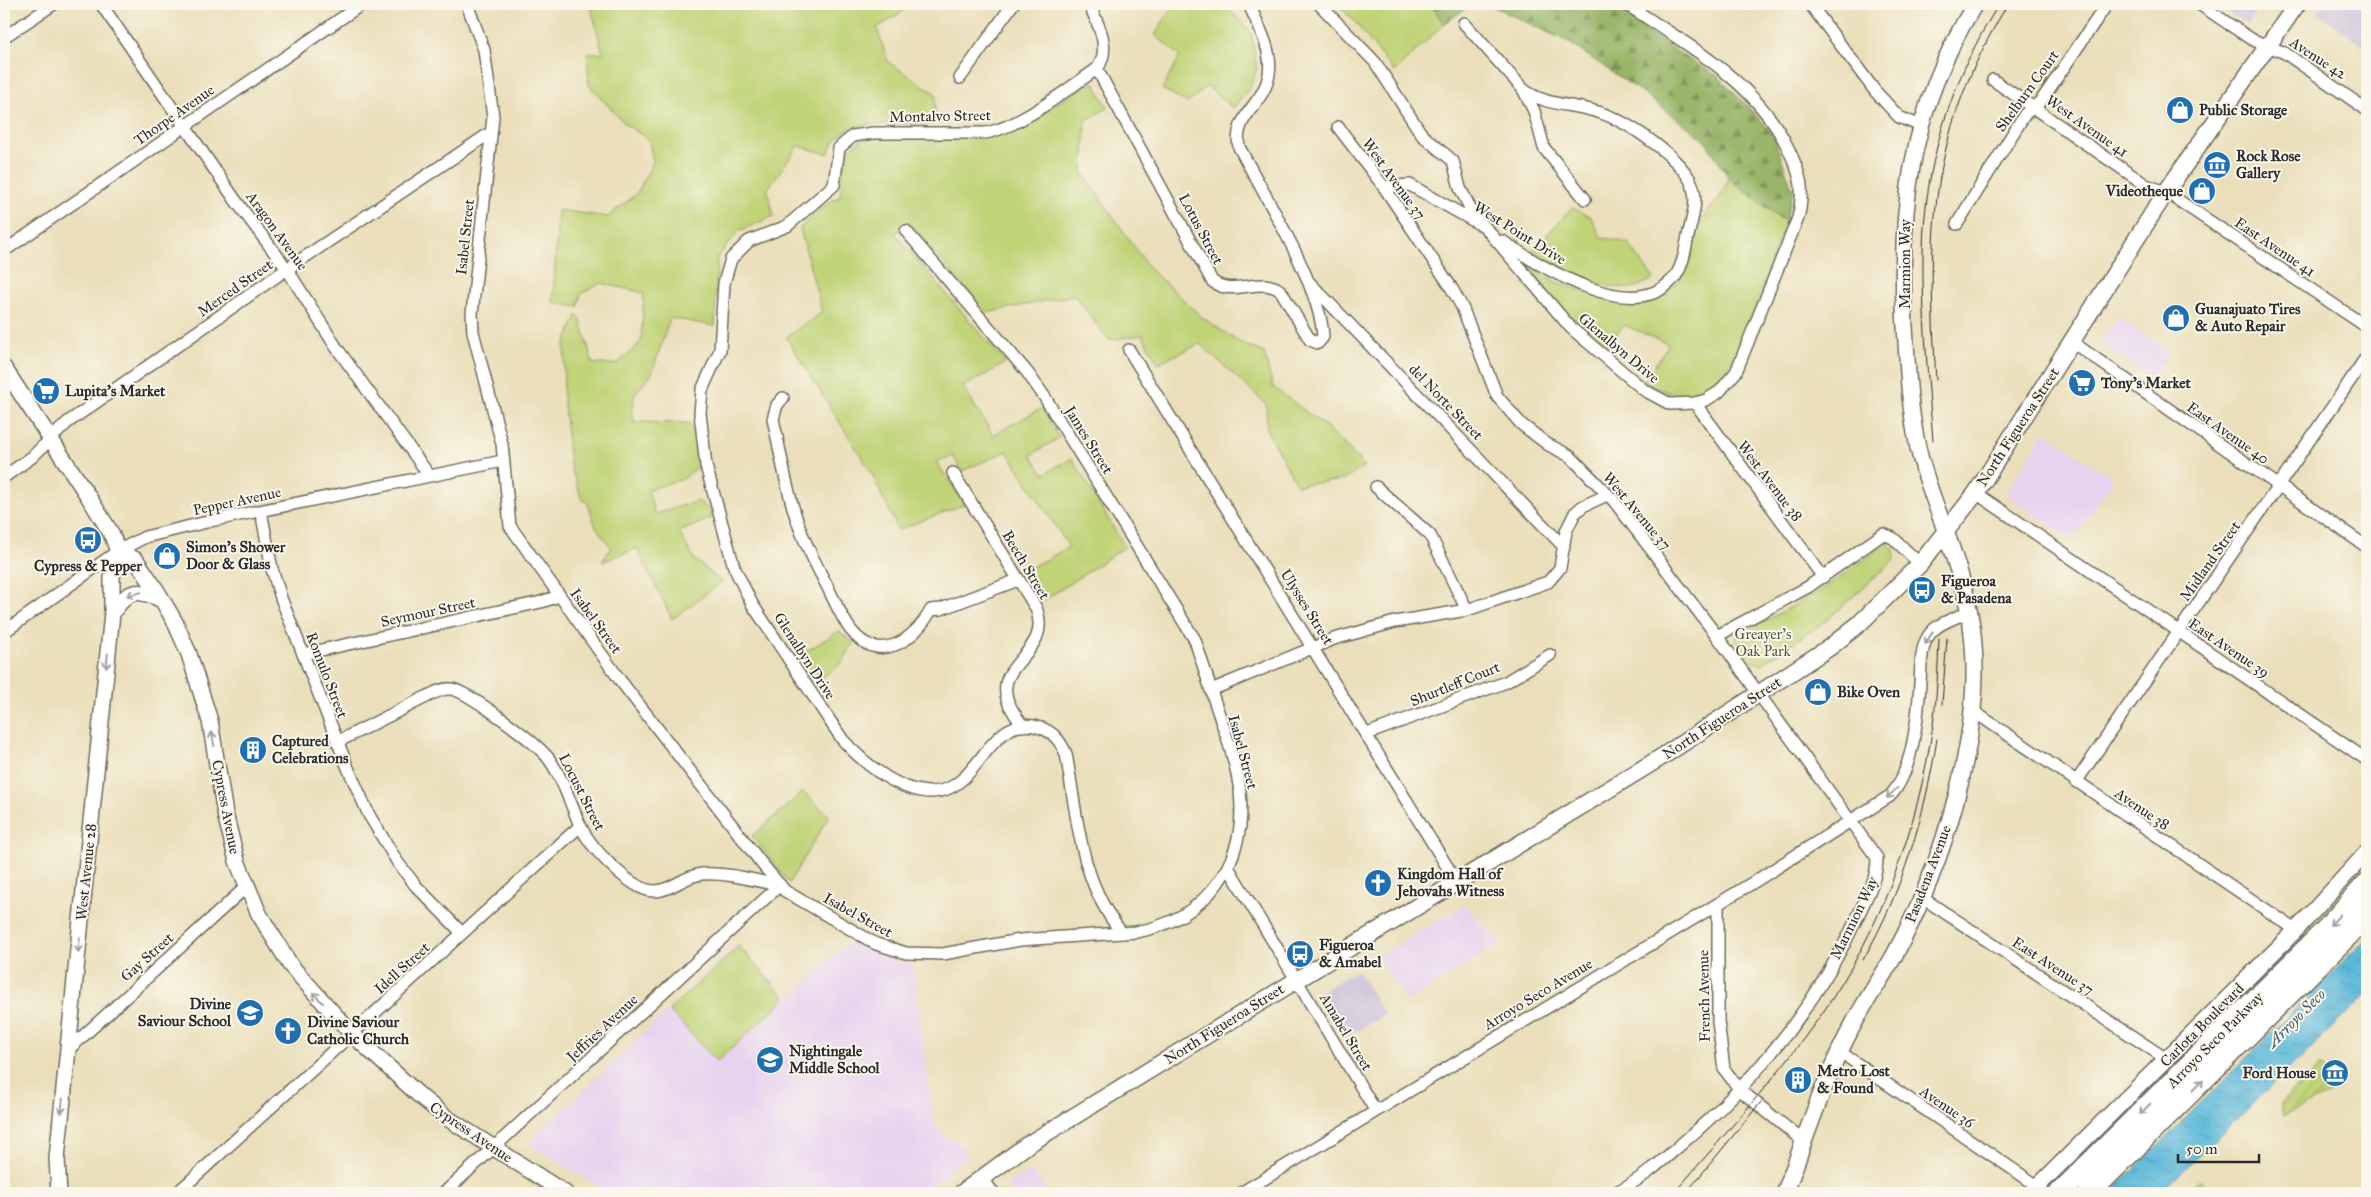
<svg xmlns="http://www.w3.org/2000/svg" width="2371" height="1197" font-family="'IM FELL Great Primer',serif">
	<style>
		.built { fill: #e7d2ef }
		.industrial { fill: #c8bfd8 }
		.green { fill: #c0d377; stroke: #767f51 }
		.forest { fill: url(#forest-firs); stroke: #62704a }
		.garden { fill: url(#garden-furrows); stroke: #767f51 }
		.water { fill: url(#water-ripples); stroke: #437282 }
		.lines { fill: none; stroke-linecap: round; stroke-linejoin: round }
		.minor-casing { stroke: #6e6a5d; stroke-width: 14 }
		.tertiary-casing { stroke: #6e6a5d; stroke-width: 18 }
		.secondary-casing { stroke: #6e6a5d; stroke-width: 19 }
		.motorway-casing { stroke: #6e6a5d; stroke-width: 24 }
		.minor { stroke: #fff; stroke-width: 11 }
		.tertiary { stroke: #fff; stroke-width: 15 }
		.secondary { stroke: #fff; stroke-width: 16 }
		.motorway { stroke: #fff; stroke-width: 21 }
		.tram { stroke: #2b2b2b; stroke-width: 1 }
		.oneway { stroke: #a0a0a0 }
		.labels { text-anchor: middle; dominant-baseline: central; stroke-width: 4; stroke-linejoin: round; paint-order: stroke }
		.street-label { font-size: 15px; fill: #2b2b2b; stroke: #fbf7ec }
		.poi-label { font-size: 15px; font-weight: bold; fill: #2b2b2b; stroke: #fbf7ec; text-anchor: start }
		.park-label { font-size: 15px; fill: #50553e; stroke: #fbf7ec }
		.water-label { font-size: 16px; font-style: italic; fill: #3c5c68; stroke: #fbf7ec }
	</style>
	<defs>
		<pattern id="forest-firs" width="22" height="20" patternUnits="userSpaceOnUse" patternTransform="scale(1.25)"><rect width="22" height="20" fill="#98b568"/><path d="M5 1l3.5 6h-7zM16 11l3.5 6h-7z" fill="#7c9356"/></pattern>
		<pattern id="garden-furrows" width="10" height="10" patternUnits="userSpaceOnUse" patternTransform="scale(1.25)"><rect width="10" height="10" fill="#c0d377"/><path d="M-1 1l2-2M0 10L10 0M9 11l2-2" fill="none" stroke="#a5b567"/></pattern>
		<pattern id="water-ripples" width="26" height="14" patternUnits="userSpaceOnUse" patternTransform="scale(1.25)"><rect width="26" height="14" fill="#5bb8d9"/><path d="M2 4q2-2 4 0t4 0M15 11q2-2 4 0t4 0" fill="none" stroke="#4b96b0"/></pattern>
	</defs>
	<rect width="100%" height="100%" fill="#fbf7ec"/>
	<filter id="ink" filterUnits="userSpaceOnUse"><feTurbulence type="fractalNoise" baseFrequency=".02" numOctaves="2"/><feDisplacementMap in="SourceGraphic" scale="10" xChannelSelector="R" yChannelSelector="G"/><feConvolveMatrix kernelMatrix="1 2 1 2 8 2 1 2 1" color-interpolation-filters="sRGB"/></filter>
	<filter id="wash" filterUnits="userSpaceOnUse"><feTurbulence type="fractalNoise" baseFrequency=".0096" numOctaves="4" result="noise"/><feDisplacementMap in="SourceGraphic" scale="20" xChannelSelector="R" yChannelSelector="G"/><feGaussianBlur stdDeviation="1.12" result="paint"/><feColorMatrix in="noise" values="0 0 0 0 0 0 0 0 0 0 0 0 0 0 0 0 0 1.4 0 .05"/><feComposite in="paint" operator="in"/></filter>
	<g filter="url(#wash)">
		<rect width="100%" height="100%" fill="#eadfba"/>
		<g class="built">
			<path d="M2118 317 2170 352 2152 378 2101 343Z"/>
			<path d="M2044 432 2114 479 2071 540 2006 495Z"/>
			<path d="M1464 905 1500 943 1406 1002 1378 956Z"/>
			<path d="M851 941 879 956 913 965 933 1122 948 1139 954 1140 968 1155 923 1193H608L528 1143 738 944 788 998Z"/>
			<path d="M1032 1170 1047 1193H1012L1006 1185Z"/>
		</g>
		<g class="industrial">
			<path d="M2216 4H2263L2248 25Z"/>
			<path d="M2323 4H2367V48L2317 13Z"/>
			<path d="M1357 970 1385 1014 1343 1039 1317 994Z"/>
		</g>
		<g class="green">
			<path d="M586 4H914L877 28 888 62 936 94 934 124C916 125 861 121 847 130 837 136 832 144 828 154L798 146 767 190 774 216 739 231 717 258 715 326 670 318 652 373 634 395 633 422 689 423 697 437 699 466 683 479 648 490 655 514 698 501 710 510 712 518 679 532 694 559 722 582 672 619 637 548 602 562 611 547 596 527 587 501 582 500 570 465 563 396 565 344 577 315 581 321 593 364H617L641 342 644 293 601 283 581 294 578 307 553 303 558 210 608 217 637 193 653 162 649 140 626 125 589 85 587 53H603L592 11Z"/>
			<path d="M1174 4H1224L1251 32 1257 68 1250 88 1233 108 1207 86 1188 103 1162 89 1180 56 1155 35Z"/>
			<path d="M1336 4H1431L1444 24 1394 72 1352 18Z"/>
			<path d="M1094 82 1108 108 1086 120 1083 173 1149 268 1203 318 1237 341 1264 353 1273 387 1329 429 1365 466 1344 480 1297 485 1267 431 1266 404 1200 344 1158 363 1142 335 1109 340 1074 295 987 313 908 222 895 234 1006 363 963 387 993 435 1042 408 1059 438 1031 455 1044 474 1072 458 1125 547 1040 603 1026 583V570L1069 547 1007 451 962 471 953 456 936 462 965 504 898 530 871 472 786 337 822 312 800 228 818 210 840 196 842 173 849 149 862 139 1014 128Z"/>
			<path d="M1729 178 1785 222C1768 270 1753 320 1730 364 1726 370 1723 380 1719 385 1698 406 1666 393 1644 382L1669 344 1624 325 1606 348 1561 308 1522 261 1556 282 1607 298 1657 297 1678 282 1690 261 1699 222 1720 197Z"/>
			<path d="M1572 208 1591 217 1601 237 1628 243 1654 279C1647 282 1637 288 1629 288 1594 288 1560 269 1532 251Z"/>
			<path d="M1887 543 1894 549 1895 559 1827 620 1762 664 1751 662 1734 638 1822 590Z"/>
			<path d="M839 631 854 643 842 663 814 684 797 657Z"/>
			<path d="M803 792 829 816 789 883 752 836Z"/>
			<path d="M739 946 786 998 717 1062 669 1010Z"/>
			<path d="M2200 1179 2213 1193H2185Z"/>
		</g>
		<g class="forest">
			<path d="M1431 4H1472L1444 24Z"/>
			<path d="M1488 4H1612L1685 57 1718 76 1772 132 1793 191 1785 222 1729 178 1704 139 1640 91 1566 41Z"/>
		</g>
		<path class="garden" d="M2321 1065 2334 1091 2284 1115 2281 1102Z"/>
		<path class="water" d="M2367 938V994L2160 1193H2110Z"/>
	</g>
	<g filter="url(#ink)">
		<g class="lines">
			<g class="minor-casing">
				<g id="minor">
					<path d="M101 4 236 201 287 269 336 347 429 475"/>
					<path d="M467 4 484 50 493 117 472 314 473 332 502 444 510 526 620 680 762 864 785 891 876 944 906 953 943 954 1020 940 1136 932C1205 920 1248 863 1240 792 1236 757 1221 723 1211 690L1334 639 1395 622 1467 610 1548 582 1560 568 1566 531 1575 513 1583 506 1607 495"/>
					<path d="M1089 4C1098 24 1112 48 1097 69 1064 91 1024 125 986 133H873L853 136 839 148 834 185 787 226 749 241 731 259 724 283 720 350 702 390 700 413 706 466 734 567 752 604 842 739C863 763 905 798 940 791 981 784 991 710 1041 728 1054 732 1061 742 1066 754 1078 819 1079 880 1122 933"/>
					<path d="M1319 4 1375 62 1422 135 1453 161 1460 188 1472 212 1571 328 1644 390 1670 404 1695 403 1706 400 1719 392 1736 372 1798 218C1805 189 1801 175 1788 148 1755 80 1687 45 1626 4"/>
					<path d="M1810 4 1875 91 1899 117 1921 126"/>
					<path d="M2199 4 2251 39 2285 53 2367 110"/>
					<path d="M1464 23 1523 89C1543 105 1570 104 1594 111 1623 118 1669 150 1687 175 1701 194 1693 215 1688 236 1685 250 1683 268 1673 279 1632 326 1541 266 1502 241"/>
					<path d="M4 37 54 4"/>
					<path d="M1097 69 1212 281C1233 298 1260 275 1281 291L1310 340 1318 343 1323 337C1321 286 1264 195 1239 147 1233 115 1265 104 1269 74 1273 50 1258 26 1249 4"/>
					<path d="M960 78 1013 4"/>
					<path d="M1993 80 2146 185 2166 192 2367 327"/>
					<path d="M1524 91 1534 111 1544 148 1585 199"/>
					<path d="M1338 127 1384 187 1451 287 1462 307 1497 396 1521 424 1547 444 1570 456 1614 501 1717 636 1877 858C1877 880 1866 898 1857 918 1816 1007 1752 1084 1678 1147 1659 1164 1638 1182 1614 1193"/>
					<path d="M1384 187 1410 185 1479 224"/>
					<path d="M1957 224 2025 114 2041 101 2107 4"/>
					<path d="M906 231 1027 372 1044 396 1195 640 1211 690"/>
					<path d="M4 251 362 4"/>
					<path d="M1310 283 1564 547"/>
					<path d="M2072 342 2367 547"/>
					<path d="M1129 350 1456 881"/>
					<path d="M783 398 777 405 773 419C781 454 786 490 798 523 805 544 815 563 825 582 833 597 840 615 850 629 878 666 914 641 931 610L941 609 1018 580"/>
					<path d="M1695 403 1823 577"/>
					<path d="M953 473 1036 608C1053 653 996 661 1007 699 1010 708 1017 718 1023 726"/>
					<path d="M4 477 32 457 68 422 287 269 490 133"/>
					<path d="M1376 487 1430 535 1467 610"/>
					<path d="M1976 493 2367 760"/>
					<path d="M261 511 272 569 281 598 348 768 369 815 398 863 416 886 462 933"/>
					<path d="M4 632 118 551 145 537 215 520 503 461"/>
					<path d="M1717 636 1808 587 1883 534 1893 538 1920 564"/>
					<path d="M303 654 541 602 559 596"/>
					<path d="M1973 711 2296 930"/>
					<path d="M1367 734 1506 682 1550 655"/>
					<path d="M337 742 430 695C436 692 443 688 451 689 468 691 538 744 549 759 564 780 570 804 581 827 590 847 622 879 642 888 665 899 680 876 702 874 727 872 755 881 780 885"/>
					<path d="M2076 782 2367 356"/>
					<path d="M1228 867 1375 1110"/>
					<path d="M1921 897 2168 1060"/>
					<path d="M1718 904V1021L1724 1069 1740 1090 1803 1141"/>
					<path d="M68 1050 246 887"/>
					<path d="M1840 1052 2039 1187"/>
					<path d="M982 1177 993 1193"/>
					<path d="M177 1193 580 826"/>
					<path d="M444 1193 780 885"/>
					<path d="M1241 1193 1754 882 1890 796C1913 772 1918 716 1920 683 1921 668 1920 648 1929 635 1937 623 1956 618 1968 612"/>
				</g>
			</g>
			<g class="tertiary-casing">
				<g id="tertiary">
					<path d="M4 368 88 496 111 533 118 551 136 560 157 591 175 622 189 654 210 721 225 814 237 861 259 914 291 966 352 1034 421 1097 447 1118 565 1193"/>
					<path d="M1946 533C1936 504 1923 474 1917 443 1910 410 1908 376 1906 342 1897 218 1908 112 1975 4"/>
					<path d="M112 613C129 589 137 588 162 600"/>
					<path d="M59 1193 57 1158 112 613V577L118 551"/>
					<path d="M2031 1193 2296 930 2367 852"/>
				</g>
			</g>
			<g class="secondary-casing">
				<g id="secondary">
					<path d="M962 1193 1027 1145 1660 758 1830 647 1859 624 1920 564 1976 493 2166 192 2297 4"/>
					<path d="M1785 1193C1806 1137 1824 1078 1853 1025 1865 1001 1882 978 1895 954 1942 867 1983 738 1973 639 1970 603 1958 567 1946 533"/>
				</g>
			</g>
			<g class="motorway-casing">
				<g id="motorway">
					<path d="M2060 1193 2324 932 2367 884"/>
					<path d="M2089 1193 2349 934 2367 912"/>
				</g>
			</g>
			<use href="#minor" class="minor"/>
			<use href="#tertiary" class="tertiary"/>
			<use href="#secondary" class="secondary"/>
			<use href="#motorway" class="motorway"/>
			<g class="tram">
				<path d="M1936 380C1927 233 1928 134 2008 4"/>
				<path d="M1933 441C1928 378 1922 315 1923 252 1924 164 1952 78 1999 4"/>
				<path d="M1942 704 1947 638"/>
				<path d="M1863 960C1902 892 1925 816 1937 739"/>
				<path d="M1674 1193C1724 1135 1776 1078 1821 1015 1881 931 1918 827 1933 725 1937 696 1938 667 1939 638"/>
				<path d="M1686 1193 1761 1102"/>
			</g>
		</g>
		<defs><path id="oneway-shaft" d="M-6 0H5M1.5-3L5.5 0L1.5 3" fill="none" stroke-width="1.6" stroke-linecap="round" stroke-linejoin="round" transform="scale(1.25)"/></defs>
		<g class="oneway">
			<use href="#oneway-shaft" transform="translate(134 594) rotate(167)"/>
			<use href="#oneway-shaft" transform="translate(1929 638) rotate(122)"/>
			<use href="#oneway-shaft" transform="translate(107 661) rotate(96)"/>
			<use href="#oneway-shaft" transform="translate(213 739) rotate(-101)"/>
			<use href="#oneway-shaft" transform="translate(1892 793) rotate(137)"/>
			<use href="#oneway-shaft" transform="translate(2335 920) rotate(133)"/>
			<use href="#oneway-shaft" transform="translate(79 945) rotate(96)"/>
			<use href="#oneway-shaft" transform="translate(318 998) rotate(-134)"/>
			<use href="#oneway-shaft" transform="translate(2198 1085) rotate(-45)"/>
			<use href="#oneway-shaft" transform="translate(62 1106) rotate(96)"/>
			<use href="#oneway-shaft" transform="translate(2145 1109) rotate(135)"/>
		</g>
	</g>
	<defs>
		<g id="shop-disc" transform="scale(1.4375)"><circle r="9.5" fill="#1f6fb2" stroke="#fbf7ec"/><path d="M-5-2.5h2.3a2.7 3.5 0 0 1 5.4 0H5L5.5 6h-11ZM-1.5-2.5h3a1.5 2.3 0 0 0-3 0Z" fill="#fff"/></g>
		<g id="museum-disc" transform="scale(1.4375)"><circle r="9.5" fill="#1f6fb2" stroke="#fbf7ec"/><path d="M0-6L6-3V-2H-6V-3ZM-5-1h2V3h-2ZM-1-1h2V3h-2ZM3-1h2V3H3ZM-6 4H6V6H-6Z" fill="#fff"/></g>
		<g id="supermarket-disc" transform="scale(1.4375)"><circle r="9.5" fill="#1f6fb2" stroke="#fbf7ec"/><path d="M-6-5.5h2.5l.6 2H6L4.5 2H-2.5L-4.4-4H-6ZM-1.5 3.2a1.3 1.3 0 1 0 .1 0ZM3 3.2a1.3 1.3 0 1 0 .1 0Z" fill="#fff"/></g>
		<g id="bus-disc" transform="scale(1.4375)"><circle r="9.5" fill="#1f6fb2" stroke="#fbf7ec"/><path d="M-5-6H5V4H4V6H2V4H-2V6H-4V4H-5ZM-3.5-4V0h7V-4ZM-3.5 1.2v1.5H-2V1.2ZM2 1.2v1.5H3.5V1.2Z" fill="#fff"/></g>
		<g id="building-disc" transform="scale(1.4375)"><circle r="9.5" fill="#1f6fb2" stroke="#fbf7ec"/><path d="M-4-6H4V6H1V3H-1V6H-4ZM-2.5-4.3h1.7v1.8h-1.7ZM.8-4.3h1.7v1.8H.8ZM-2.5-1h1.7V.8h-1.7ZM.8-1h1.7V.8H.8Z" fill="#fff"/></g>
		<g id="church-disc" transform="scale(1.4375)"><circle r="9.5" fill="#1f6fb2" stroke="#fbf7ec"/><path d="M-1.2-6h2.4v3.5h3.3v2.4h-3.3V6h-2.4V-.1h-3.3v-2.4h3.3Z" fill="#fff"/></g>
		<g id="school-disc" transform="scale(1.4375)"><circle r="9.5" fill="#1f6fb2" stroke="#fbf7ec"/><path d="M0-5L7-2L0 1L-7-2ZM-4 1L0 2.5L4 1V4Q0 6-4 4Z" fill="#fff"/></g>
	</defs>
	<g fill-rule="evenodd">
		<use href="#shop-disc" x="2180" y="110"/>
		<use href="#museum-disc" x="2217" y="165"/>
		<use href="#shop-disc" x="2202" y="191"/>
		<use href="#shop-disc" x="2176" y="318"/>
		<use href="#supermarket-disc" x="2082" y="383"/>
		<use href="#supermarket-disc" x="46" y="391"/>
		<use href="#bus-disc" x="88" y="540"/>
		<use href="#shop-disc" x="167" y="556"/>
		<use href="#bus-disc" x="1922" y="590"/>
		<use href="#shop-disc" x="1818" y="692"/>
		<use href="#building-disc" x="253" y="750"/>
		<use href="#church-disc" x="1378" y="883"/>
		<use href="#bus-disc" x="1300" y="954"/>
		<use href="#school-disc" x="250" y="1013"/>
		<use href="#church-disc" x="288" y="1031"/>
		<use href="#school-disc" x="770" y="1060"/>
		<use href="#museum-disc" x="2335" y="1073"/>
		<use href="#building-disc" x="1798" y="1080"/>
	</g>
	<g class="labels">
		<g class="street-label">
			<text transform="translate(2318 58) rotate(33)">Avenue 42</text>
			<text transform="translate(2027 91) rotate(-54)">Shelburn Court</text>
			<text transform="translate(174 115) rotate(-35)">Thorpe Avenue</text>
			<text transform="translate(940 116) rotate(-1)">Montalvo Street</text>
			<text transform="translate(2087 126) rotate(35)">West Avenue 41</text>
			<text transform="translate(1394 179) rotate(54)">West Avenue 37</text>
			<text transform="translate(1201 229) rotate(62)">Lotus Street</text>
			<text transform="translate(277 231) rotate(54)">Aragon Avenue</text>
			<text transform="translate(1520 233) rotate(32)">West Point Drive</text>
			<text transform="translate(465 237) rotate(-84)">Isabel Street</text>
			<text transform="translate(2275 247) rotate(34)">East Avenue 41</text>
			<text transform="translate(1905 264) rotate(-90)">Marmion Way</text>
			<text transform="translate(235 288) rotate(-35)">Merced Street</text>
			<text transform="translate(1619 348) rotate(40)">Glenalbyn Drive</text>
			<text transform="translate(1446 402) rotate(46)">del Norte Street</text>
			<text transform="translate(2018 427) rotate(-57)">North Figueroa Street</text>
			<text transform="translate(2228 433) rotate(35)">East Avenue 40</text>
			<text transform="translate(1089 440) rotate(58)">James Street</text>
			<text transform="translate(1770 481) rotate(53)">West Avenue 38</text>
			<text transform="translate(237 501) rotate(-12)">Pepper Avenue</text>
			<text transform="translate(1637 511) rotate(50)">West Avenue 37</text>
			<text transform="translate(2210 561) rotate(-55)">Midland Street</text>
			<text transform="translate(1026 565) rotate(59)">Beech Street</text>
			<text transform="translate(1307 607) rotate(58)">Ulysses Street</text>
			<text transform="translate(428 612) rotate(-12)">Seymour Street</text>
			<text transform="translate(596 621) rotate(54)">Isabel Street</text>
			<text transform="translate(2229 648) rotate(34)">East Avenue 39</text>
			<text transform="translate(805 656) rotate(57)">Glenalbyn Drive</text>
			<text transform="translate(327 675) rotate(69)">Romulo Street</text>
			<text transform="translate(1455 684) rotate(-22)">Shurtleff Court</text>
			<text transform="translate(1722 718) rotate(-33)">North Figueroa Street</text>
			<text transform="translate(1243 752) rotate(75)">Isabel Street</text>
			<text transform="translate(582 792) rotate(63)">Locust Street</text>
			<text transform="translate(226 807) rotate(79)">Cypress Avenue</text>
			<text transform="translate(2142 809) rotate(34)">Avenue 38</text>
			<text transform="translate(86 872) rotate(-84)">West Avenue 28</text>
			<text transform="translate(1928 874) rotate(-69)">Pasadena Avenue</text>
			<text transform="translate(858 915) rotate(29)">Isabel Street</text>
			<text transform="translate(1854 918) rotate(-64)">Marmion Way</text>
			<text transform="translate(147 957) rotate(-42)">Gay Street</text>
			<text transform="translate(2053 966) rotate(33)">East Avenue 37</text>
			<text transform="translate(402 968) rotate(-42)">Idell Street</text>
			<text transform="translate(1538 994) rotate(-31)">Arroyo Seco Avenue</text>
			<text transform="translate(1704 996) rotate(-91)">French Avenue</text>
			<text transform="translate(1224 1024) rotate(-32)">North Figueroa Street</text>
			<text transform="translate(2202 1025) rotate(-45)">Carlota Boulevard</text>
			<text transform="translate(602 1028) rotate(-43)">Jeffries Avenue</text>
			<text transform="translate(1346 1032) rotate(59)">Amabel Street</text>
			<text transform="translate(2215 1040) rotate(-45)">Arroyo Seco Parkway</text>
			<text transform="translate(1947 1107) rotate(34)">Avenue 36</text>
			<text transform="translate(471 1132) rotate(34)">Cypress Avenue</text>
		</g>
		<g class="poi-label">
			<text x="2199" y="110">Public Storage</text>
			<text x="2236" y="156">Rock Rose<tspan x="2236" dy="17">Gallery</tspan></text>
			<text x="2183" y="191" text-anchor="end">Videotheque</text>
			<text x="2195" y="309">Guanajuato Tires<tspan x="2195" dy="17">&amp; Auto Repair</tspan></text>
			<text x="2101" y="383">Tony's Market</text>
			<text x="65" y="391">Lupita's Market</text>
			<text x="186" y="547">Simon's Shower<tspan x="186" dy="17">Door &amp; Glass</tspan></text>
			<text x="88" y="566" text-anchor="middle">Cypress &amp; Pepper</text>
			<text x="1941" y="581">Figueroa<tspan x="1941" dy="17">&amp; Pasadena</tspan></text>
			<text x="1837" y="692">Bike Oven</text>
			<text x="272" y="741">Captured<tspan x="272" dy="17">Celebrations</tspan></text>
			<text x="1397" y="874">Kingdom Hall of<tspan x="1397" dy="17">Jehovahs Witness</tspan></text>
			<text x="1319" y="945">Figueroa<tspan x="1319" dy="17">&amp; Amabel</tspan></text>
			<text x="231" y="1004" text-anchor="end">Divine<tspan x="231" dy="17">Saviour School</tspan></text>
			<text x="307" y="1022">Divine Saviour<tspan x="307" dy="17">Catholic Church</tspan></text>
			<text x="789" y="1051">Nightingale<tspan x="789" dy="17">Middle School</tspan></text>
			<text x="1817" y="1071">Metro Lost<tspan x="1817" dy="17">&amp; Found</tspan></text>
			<text x="2316" y="1073" text-anchor="end">Ford House</text>
		</g>
		<g class="park-label">
			<text x="1763" y="634">Greayer's<tspan x="1763" dy="17">Oak Park</tspan></text>
		</g>
		<g class="water-label">
			<text transform="translate(2296 1018) rotate(-45)">Arroyo Seco</text>
		</g>
	</g>
	<rect width="2371" height="1197" fill="none" stroke="#fbf7ec" stroke-width="20"/>
	<path d="M2178 1154v8h81v-8" fill="none" stroke="#2b2b2b" stroke-width="2.5"/>
	<text x="2186" y="1154" font-size="15" fill="#2b2b2b" stroke="#fbf7ec" stroke-width="4" paint-order="stroke">50 m</text>
</svg>
